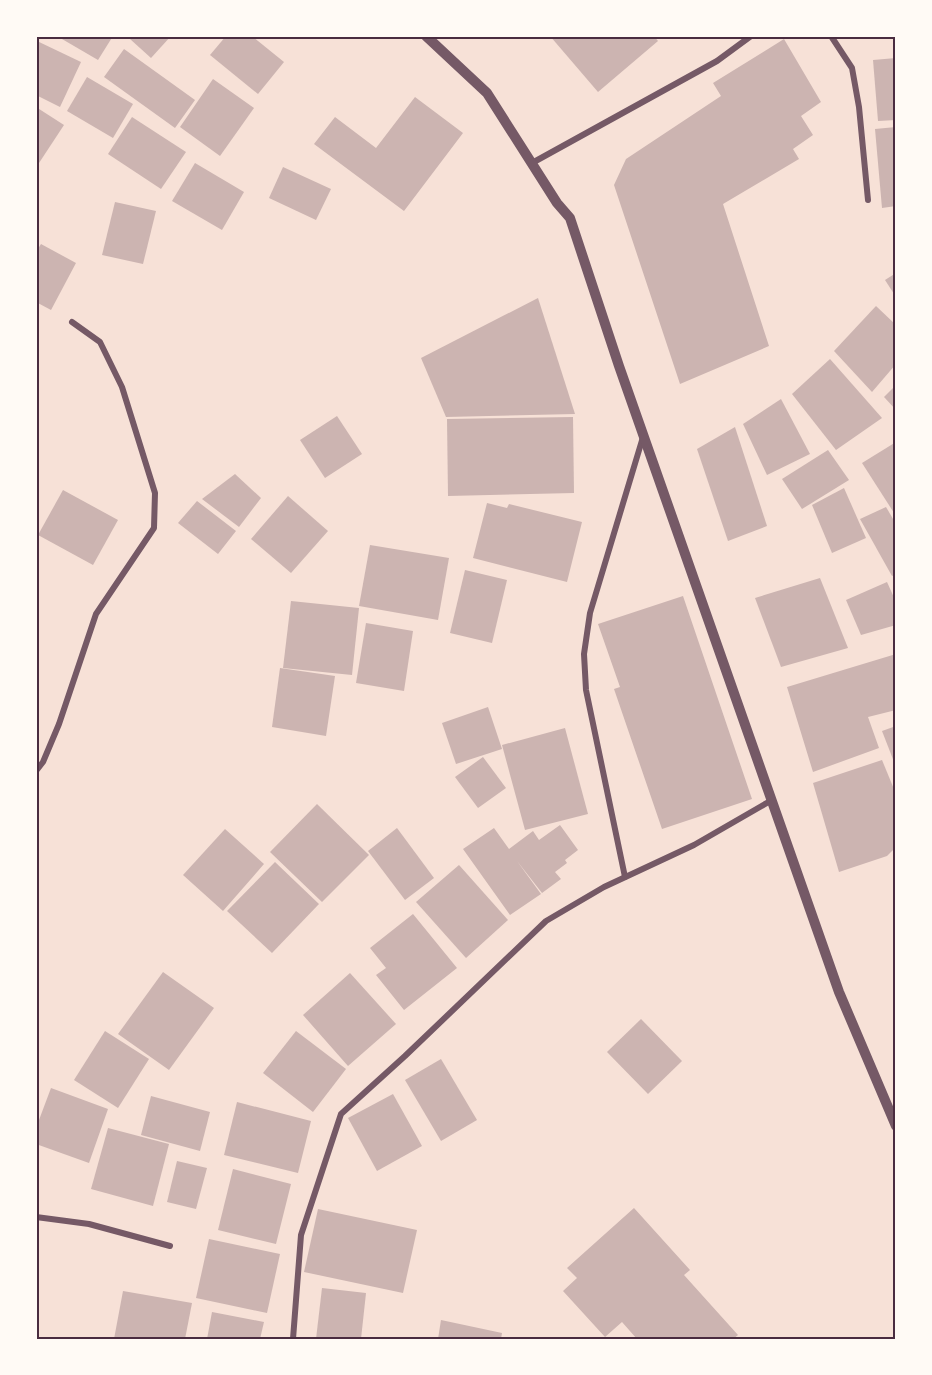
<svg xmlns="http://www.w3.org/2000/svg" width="932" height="1375" font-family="Merriweather,serif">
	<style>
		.building { fill: #ccb4b1 }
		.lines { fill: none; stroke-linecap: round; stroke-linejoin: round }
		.minor { stroke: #755966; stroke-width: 6 }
		.tertiary { stroke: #755966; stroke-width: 10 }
		.neatline { fill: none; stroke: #4a2c40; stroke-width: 2 }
	</style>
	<rect width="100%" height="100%" fill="#f7e1d7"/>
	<g class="building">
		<path d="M64 36H113L98 60 62 39Z"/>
		<path d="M132 36H171L151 58 130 39Z"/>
		<path d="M226 36H252L284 62 258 94 210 55Z"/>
		<path d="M550 36H654L658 41 598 92Z"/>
		<path d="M784 39 821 102 801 116 813 135 793 149 799 159 723 204 769 346 680 384 614 185 626 159 721 96 713 83Z"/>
		<path d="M37 41 81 62 60 107 36 95Z"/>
		<path d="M124 49 195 100 175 128 104 77Z"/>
		<path d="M896 58V120L878 121 873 60Z"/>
		<path d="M87 77 133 104 113 138 67 111Z"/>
		<path d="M213 79 254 108 220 156 180 127Z"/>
		<path d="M415 97 463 133 404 211 314 144 335 117 376 148Z"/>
		<path d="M36 107 64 125 39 163 36 161Z"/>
		<path d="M132 117 186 152 161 189 108 154Z"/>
		<path d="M896 127V206L882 208 875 129Z"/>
		<path d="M195 163 244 192 222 230 172 201Z"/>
		<path d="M283 167 331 189 316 220 269 198Z"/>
		<path d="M115 202 156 211 143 264 102 255Z"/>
		<path d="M41 244 76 263 51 310 36 302V252Z"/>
		<path d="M896 273V297L885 280Z"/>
		<path d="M538 298 575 414 446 417 421 358Z"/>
		<path d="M876 306 896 325V364L872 392 834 351Z"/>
		<path d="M830 359 882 418 836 450 792 394Z"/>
		<path d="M896 385V410L884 397Z"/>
		<path d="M781 399 810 454 767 475 743 424Z"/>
		<path d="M337 416 362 454 325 478 300 440Z"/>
		<path d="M573 417 574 493 448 496 447 419Z"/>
		<path d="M735 427 767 526 728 541 697 449Z"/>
		<path d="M896 442V516L862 463Z"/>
		<path d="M828 450 849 480 802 509 782 479Z"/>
		<path d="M235 474 261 498 239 527 202 499Z"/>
		<path d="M844 488 866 538 832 553 812 505Z"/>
		<path d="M63 490 118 520 93 565 38 535Z"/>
		<path d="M288 496 328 531 291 573 251 539Z"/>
		<path d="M197 501 236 531 218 554 178 523Z"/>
		<path d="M487 503 507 508 509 504 582 522 567 582 473 558Z"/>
		<path d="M886 507 896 524V574L892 576 860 519Z"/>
		<path d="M370 545 449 558 438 620 359 606Z"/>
		<path d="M465 570 507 580 492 643 450 633Z"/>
		<path d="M820 578 848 648 781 667 755 598Z"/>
		<path d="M887 582 896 602V625L861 635 846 600Z"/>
		<path d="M683 596 752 799 662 829 614 689 620 687 598 624Z"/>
		<path d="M291 601 359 608 352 675 283 668Z"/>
		<path d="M366 623 413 631 404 691 356 683Z"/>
		<path d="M896 654V710L868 717 879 748 813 772 787 687Z"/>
		<path d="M280 668 335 676 326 736 272 727Z"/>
		<path d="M488 707 502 749 456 764 442 723Z"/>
		<path d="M896 726V767L882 731Z"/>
		<path d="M565 728 588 814 525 830 502 745Z"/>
		<path d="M483 757 506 788 478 808 455 777Z"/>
		<path d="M882 760 896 794V847L887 856 839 872 813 783Z"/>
		<path d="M317 804 369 855 322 902 270 852Z"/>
		<path d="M560 825 578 850 565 860 567 863 555 872 561 879 542 893 517 861 541 894 510 915 463 849 494 828 509 849 533 831 539 840Z"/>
		<path d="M397 828 434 878 405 900 368 851Z"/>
		<path d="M225 829 264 864 223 911 183 875Z"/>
		<path d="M275 862 319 904 272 953 227 911Z"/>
		<path d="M459 865 508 920 466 958 416 902Z"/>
		<path d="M413 914 457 968 404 1010 376 975 386 968 370 948Z"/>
		<path d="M163 972 214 1008 169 1070 118 1034Z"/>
		<path d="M350 973 396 1024 348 1066 303 1015Z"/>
		<path d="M641 1019 682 1061 648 1094 607 1052Z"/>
		<path d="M105 1031 149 1059 118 1108 74 1080Z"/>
		<path d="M296 1031 346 1069 313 1112 263 1073Z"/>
		<path d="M441 1059 477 1120 441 1141 405 1080Z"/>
		<path d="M51 1088 108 1109 89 1163 36 1144V1128Z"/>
		<path d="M393 1094 422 1146 377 1171 348 1118Z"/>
		<path d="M151 1096 210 1112 200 1151 141 1135Z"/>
		<path d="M237 1102 311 1121 298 1173 224 1155Z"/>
		<path d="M108 1128 169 1144 153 1206 91 1189Z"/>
		<path d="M177 1161 207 1168 196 1209 167 1202Z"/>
		<path d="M233 1169 291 1184 276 1244 218 1230Z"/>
		<path d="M634 1208 690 1270 684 1275 738 1335 733 1339H637L622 1322 605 1337 563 1291 577 1278 567 1268Z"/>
		<path d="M318 1209 417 1230 403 1293 304 1272Z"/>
		<path d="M209 1239 280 1254 267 1313 196 1298Z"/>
		<path d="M322 1288 366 1293 361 1339H316Z"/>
		<path d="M123 1291 192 1303 185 1339H114Z"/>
		<path d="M212 1312 264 1322 260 1339H207Z"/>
		<path d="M441 1320 502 1333 501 1339H438Z"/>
	</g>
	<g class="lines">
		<g class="minor">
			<path d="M831 36 852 68 859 107 868 200"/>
			<path d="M532 163 717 61 751 36"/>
			<path d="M36 771 43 762 59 724 96 614 154 528 155 493 122 387 100 342 72 322"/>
			<path d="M625 877 586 690 584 654 590 613 643 437"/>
			<path d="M36 1217 89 1224 170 1246"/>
			<path d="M293 1339 301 1235 341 1114 405 1056 546 921 604 887 694 845 772 800"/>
		</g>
		<path class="tertiary" d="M426 36 487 93 557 203 570 218 619 366 839 992 896 1126"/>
	</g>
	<rect width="932" height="1375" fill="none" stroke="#fffaf5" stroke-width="75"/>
	<rect x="38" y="38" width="856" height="1300" class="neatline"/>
</svg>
